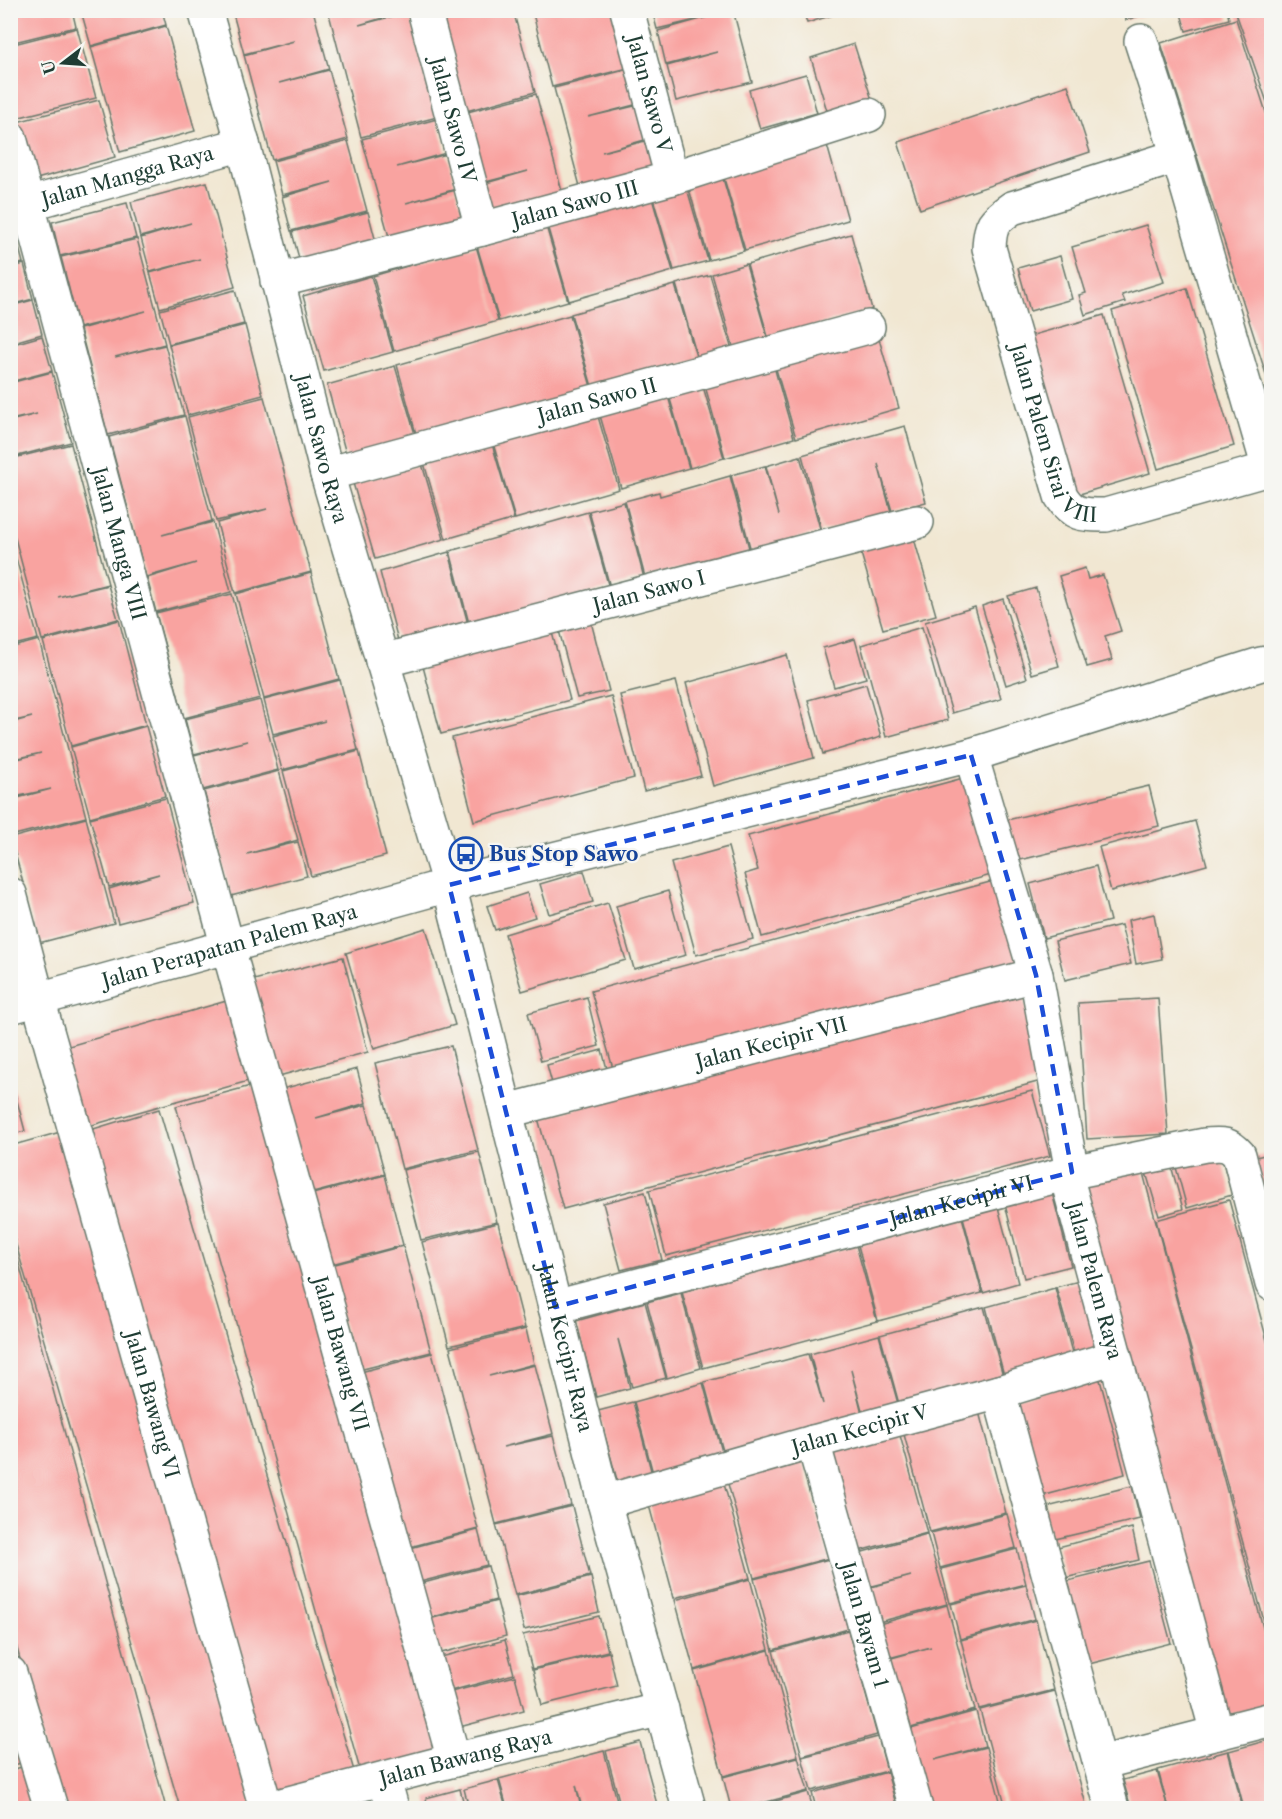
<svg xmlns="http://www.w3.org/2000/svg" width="1282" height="1819" font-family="'Libre Caslon Text',serif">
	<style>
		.building { fill: #f9a3a0 }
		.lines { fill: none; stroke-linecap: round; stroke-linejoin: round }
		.minor-casing { stroke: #68786b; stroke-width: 36 }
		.minor { stroke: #fff; stroke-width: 33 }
		.marked { fill: none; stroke: #1d4ed8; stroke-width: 4.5; stroke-dasharray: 12 8; stroke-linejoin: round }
		.labels { text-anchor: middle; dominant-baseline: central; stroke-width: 4.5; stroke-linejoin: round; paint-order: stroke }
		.street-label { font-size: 20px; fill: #1f3d34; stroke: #f6f6f2 }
		.transit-label { font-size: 20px; font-weight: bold; fill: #164399; stroke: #f6f6f2; text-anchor: start }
	</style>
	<rect width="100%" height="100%" fill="#f6f6f2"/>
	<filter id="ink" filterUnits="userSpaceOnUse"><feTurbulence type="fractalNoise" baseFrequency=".0167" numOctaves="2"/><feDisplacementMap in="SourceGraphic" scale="12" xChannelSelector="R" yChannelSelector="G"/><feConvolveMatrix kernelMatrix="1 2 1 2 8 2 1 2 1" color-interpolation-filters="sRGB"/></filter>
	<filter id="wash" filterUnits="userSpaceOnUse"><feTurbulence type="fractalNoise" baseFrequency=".008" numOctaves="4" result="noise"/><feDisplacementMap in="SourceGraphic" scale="24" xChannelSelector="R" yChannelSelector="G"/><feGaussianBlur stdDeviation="1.35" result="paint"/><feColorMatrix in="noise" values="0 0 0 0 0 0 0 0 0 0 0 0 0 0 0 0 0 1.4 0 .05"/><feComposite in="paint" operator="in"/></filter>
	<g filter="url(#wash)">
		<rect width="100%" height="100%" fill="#f1e7d2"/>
		<g id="blocks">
			<g class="building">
				<path d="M10 10H72L76 27 10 43Z"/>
				<path d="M83 10H162L166 25 91 46 81 11Z"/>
				<path d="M232 10H313L329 69 279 83 329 70 348 139 272 160 244 55 294 41 244 54Z"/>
				<path d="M328 10H409L359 25 409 12 437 117 361 137Z"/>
				<path d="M432 10H513L535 92 459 113Z"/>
				<path d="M532 10H613L628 68 552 87Z"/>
				<path d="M652 10H733L752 82 676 101 667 66 717 52 666 65 658 31 708 17 657 29Z"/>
				<path d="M803 10H846V11L807 23Z"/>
				<path d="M1123 10H1156V11L1126 20Z"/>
				<path d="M1180 10H1227L1229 19 1186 31Z"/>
				<path d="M1235 10H1272V104L1268 105Z"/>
				<path d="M1236 19 1272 131 1271 390 1161 43Z"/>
				<path d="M166 26 195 131 120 152 91 47Z"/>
				<path d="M77 28 96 98 20 117 10 82V45Z"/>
				<path d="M854 44 872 100 828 114 811 58Z"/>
				<path d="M629 69 638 104 588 117 639 105 648 139 602 152 649 140 657 175 582 194 554 88Z"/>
				<path d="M806 74 817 113 760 129 749 90Z"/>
				<path d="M1068 85 1090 152 920 209 898 142Z"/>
				<path d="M536 94 564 199 489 220 479 185 528 171 478 184 460 114Z"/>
				<path d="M99 100 115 157 33 180 17 122Z"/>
				<path d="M437 119 446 153 397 167 447 154 456 189 406 203 456 190 466 224 391 244 362 139Z"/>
				<path d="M348 141 367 211 291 231 282 197 332 182 282 195 273 161Z"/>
				<path d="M827 145 848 220 745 250 723 175Z"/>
				<path d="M722 175 744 251 709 260 688 185Z"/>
				<path d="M207 182 235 287 160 308 150 273 200 259 150 272 141 238 191 223 140 237 131 202Z"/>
				<path d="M686 185 708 261 674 270 652 195Z"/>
				<path d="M651 195 673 271 569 301 547 225Z"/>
				<path d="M127 203 136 238 60 256 52 222Z"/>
				<path d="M368 212 377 246 301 266 292 232Z"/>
				<path d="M1146 225 1164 282 1122 295 1125 302 1085 315 1079 295 1086 293 1072 247Z"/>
				<path d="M546 226 568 301 499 321 477 246Z"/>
				<path d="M14 229 23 263 10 267V230Z"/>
				<path d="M851 234 872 309 769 340 747 264Z"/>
				<path d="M137 239 165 344 115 357 165 345 184 415 108 435 80 329 146 311 79 328 61 257Z"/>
				<path d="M476 246 498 321 394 351 373 276Z"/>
				<path d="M1060 256 1072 299 1030 311 1018 268Z"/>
				<path d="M24 264 33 299 10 305V268Z"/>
				<path d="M746 264 768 340 734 350 712 274Z"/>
				<path d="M710 275 732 350 698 360 676 284Z"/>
				<path d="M371 276 393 352 324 371 303 296Z"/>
				<path d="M675 285 697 360 593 390 571 314Z"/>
				<path d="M1187 288 1234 446 1158 469 1112 311Z"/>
				<path d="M235 290 244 324 169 344 160 310Z"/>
				<path d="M33 300 42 334 10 343V306Z"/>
				<path d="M570 315 592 390 418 441 397 365Z"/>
				<path d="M1104 315 1150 473 1073 496 1026 337Z"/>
				<path d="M245 325 263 395 188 415 169 345Z"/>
				<path d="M877 332 899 408 796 438 774 362Z"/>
				<path d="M42 336 52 371 10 382V345Z"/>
				<path d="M773 363 794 438 725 458 704 382Z"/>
				<path d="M395 366 417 441 348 461 327 385Z"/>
				<path d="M52 372 71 442 10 458V421L37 414 10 420V383Z"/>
				<path d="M702 383 724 458 690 468 668 392Z"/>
				<path d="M667 393 689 468 621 488 599 412Z"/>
				<path d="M264 397 311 572 235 593 217 523 267 509 216 521 188 417Z"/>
				<path d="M597 413 619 489 515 519 493 443Z"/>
				<path d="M185 416 212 521 162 535 213 522 231 592 156 612 147 578 196 563 146 577 109 437Z"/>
				<path d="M905 426 926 502 892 511 878 464 891 512 822 531 802 455Z"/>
				<path d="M71 444 108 584 58 597 108 585 118 619 42 640 10 519V459Z"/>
				<path d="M492 444 514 519 446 539 424 463Z"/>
				<path d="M800 456 821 532 751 551 731 475 765 466 779 515 766 466Z"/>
				<path d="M422 464 444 539 375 559 353 483Z"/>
				<path d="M730 476 750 552 645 577 625 501 659 492 660 496Z"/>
				<path d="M624 502 644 578 610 587 589 511Z"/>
				<path d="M588 512 609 588 470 627 450 551Z"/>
				<path d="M911 528 936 615 883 629 858 543Z"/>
				<path d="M10 536 38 639 10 646Z"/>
				<path d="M449 552 469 628 400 648 380 572Z"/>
				<path d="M1085 568 1088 579 1103 575 1121 631 1105 636 1112 660 1087 667 1059 576Z"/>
				<path d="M311 573 339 679 264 699 236 594Z"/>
				<path d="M1036 588 1059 666 1032 674 1008 596Z"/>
				<path d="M232 594 260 698 184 718 156 613Z"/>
				<path d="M1003 599 1027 678 1006 685 982 606Z"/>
				<path d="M975 607 1001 699 952 713 925 622Z"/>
				<path d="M589 614 609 691 577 698 557 623Z"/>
				<path d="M119 620 146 725 71 746 43 641Z"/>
				<path d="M550 625 570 700 441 734 421 659Z"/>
				<path d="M922 627 948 720 886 737 861 645Z"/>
				<path d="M855 639 866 678 834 687 823 648Z"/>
				<path d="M39 640 86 817 10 836V800L51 789 10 798V761L41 753 10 760V723L32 717 10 722V648Z"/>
				<path d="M787 655 814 758 713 786 686 683Z"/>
				<path d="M340 680 358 750 282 770 273 736 325 721 273 734 264 700Z"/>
				<path d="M676 681 701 776 644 791 620 695Z"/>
				<path d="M866 684 881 737 823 754 808 700Z"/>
				<path d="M611 696 634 778 474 821 452 738Z"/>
				<path d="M260 700 278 770 203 790 194 755 247 741 194 754 185 719Z"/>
				<path d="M146 726 165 796 90 817 71 747Z"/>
				<path d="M359 751 386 856 311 876 283 771Z"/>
				<path d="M279 771 298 840 247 854 298 842 307 876 231 896 204 791Z"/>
				<path d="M967 777 995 874 762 937 745 874 758 870 748 836Z"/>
				<path d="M1149 786 1159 826 1016 861 1007 820Z"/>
				<path d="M166 798 194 903 118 923 109 889 159 874 109 887 90 818Z"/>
				<path d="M86 818 114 923 39 943 11 838Z"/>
				<path d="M1195 821 1207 865 1111 891 1099 847Z"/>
				<path d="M728 847 753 939 696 955 671 863Z"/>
				<path d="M1096 866 1110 921 1044 938 1030 884Z"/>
				<path d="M584 871 593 902 549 914 540 884Z"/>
				<path d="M1001 879 1025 966 616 1079 591 991Z"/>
				<path d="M668 891 686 955 634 969 616 906Z"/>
				<path d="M527 893 535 917 495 930 487 906Z"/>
				<path d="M608 903 626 960 522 991 505 934Z"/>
				<path d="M1154 914 1162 959 1136 964 1128 920Z"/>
				<path d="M1121 925 1131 964 1065 980 1055 941Z"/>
				<path d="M426 928 455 1025 374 1049 346 953Z"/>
				<path d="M343 957 368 1052 275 1077 250 981Z"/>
				<path d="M1021 990 1045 1080 563 1209 538 1118Z"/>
				<path d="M587 997 599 1046 541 1061 528 1013Z"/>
				<path d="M1158 998 1168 1134 1087 1139 1078 1003Z"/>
				<path d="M230 1000 252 1080 78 1129 55 1050Z"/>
				<path d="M451 1046 478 1150 402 1169 375 1063Z"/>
				<path d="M602 1050 610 1080 555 1094 547 1065Z"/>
				<path d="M357 1069 366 1103 316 1118 366 1105 385 1174 309 1194 282 1089Z"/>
				<path d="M11 1078 25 1131 10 1135V1079Z"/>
				<path d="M258 1084 445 1758 363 1781 176 1106Z"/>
				<path d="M1032 1091 1050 1156 666 1256 649 1190Z"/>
				<path d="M159 1109 357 1781 274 1805 77 1134Z"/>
				<path d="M64 1131 254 1808H180L10 1224V1146Z"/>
				<path d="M1219 1147 1232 1195 1187 1208 1174 1160Z"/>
				<path d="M479 1152 497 1222 421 1240 403 1170Z"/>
				<path d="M1272 1153V1258L1244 1160Z"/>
				<path d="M1169 1158 1183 1209 1159 1216 1144 1166Z"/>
				<path d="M1142 1169 1272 1662V1704L1218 1718 1077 1186Z"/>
				<path d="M385 1175 403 1245 328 1265 309 1195Z"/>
				<path d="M1050 1185 1071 1266 1024 1278 1003 1197Z"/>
				<path d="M645 1192 662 1260 621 1270 603 1203Z"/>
				<path d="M1229 1200 1272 1359 1271 1647 1156 1220Z"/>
				<path d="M998 1207 1018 1283 983 1293 963 1217Z"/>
				<path d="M962 1217 982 1293 878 1321 858 1245Z"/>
				<path d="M498 1223 525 1328 449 1346 422 1242Z"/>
				<path d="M10 1234H11L166 1808H60L10 1622Z"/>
				<path d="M856 1245 877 1321 703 1368 682 1292Z"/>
				<path d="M403 1246 431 1352 355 1371 328 1266Z"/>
				<path d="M1091 1278 1111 1354 1077 1363 1056 1287Z"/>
				<path d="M1055 1288 1075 1364 1006 1383 986 1307Z"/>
				<path d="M681 1293 701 1368 667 1378 647 1302Z"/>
				<path d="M645 1302 666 1378 632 1387 618 1339 630 1388 596 1397 576 1321Z"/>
				<path d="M984 1307 1005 1383 901 1411 880 1335Z"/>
				<path d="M526 1329 534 1364 489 1376 535 1365 553 1434 503 1447 553 1436 571 1505 496 1524 450 1348Z"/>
				<path d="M879 1335 900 1411 865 1421 851 1370 864 1421 725 1458 704 1382 808 1354 823 1404 810 1354Z"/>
				<path d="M432 1353 478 1529 402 1549 357 1373Z"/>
				<path d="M1099 1376 1125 1474 1038 1497 1013 1399Z"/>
				<path d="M703 1383 724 1459 654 1477 634 1402Z"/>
				<path d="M633 1402 653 1478 619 1487 598 1411Z"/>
				<path d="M978 1408 1006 1513 930 1532 902 1427Z"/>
				<path d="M898 1428 927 1533 851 1553 823 1449Z"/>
				<path d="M800 1453 829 1558 754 1578 725 1473Z"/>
				<path d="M721 1473 750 1578 674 1598 646 1494Z"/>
				<path d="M1132 1486 1140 1519 1051 1540 1043 1508Z"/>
				<path d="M572 1506 590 1576 515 1595 496 1525Z"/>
				<path d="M1007 1514 1016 1548 940 1568 931 1533Z"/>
				<path d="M1132 1528 1139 1560 1065 1578 1058 1547Z"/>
				<path d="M478 1530 487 1565 412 1584 403 1550Z"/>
				<path d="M927 1534 947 1604 871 1624 861 1590 911 1576 861 1589 852 1555Z"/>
				<path d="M1017 1549 1026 1584 950 1603 941 1569Z"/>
				<path d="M829 1559 848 1629 773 1650 754 1579Z"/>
				<path d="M1149 1561 1171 1643 1085 1665 1064 1582Z"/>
				<path d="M488 1566 496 1600 422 1620 412 1586Z"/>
				<path d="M591 1577 599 1612 524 1630 516 1596Z"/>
				<path d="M750 1579 769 1649 694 1670 675 1600Z"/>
				<path d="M1026 1585 1035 1619 960 1639 951 1604Z"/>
				<path d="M497 1601 506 1636 430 1656 422 1621Z"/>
				<path d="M947 1605 975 1710 900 1731 881 1661 931 1647 881 1660 872 1626Z"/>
				<path d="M599 1616 608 1651 532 1669 523 1635Z"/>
				<path d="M1036 1620 1054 1690 979 1709 961 1640Z"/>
				<path d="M848 1630 877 1735 802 1756 773 1651Z"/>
				<path d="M505 1640 514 1674 439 1694 430 1660Z"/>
				<path d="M769 1650 798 1756 723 1776 694 1671Z"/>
				<path d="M609 1652 617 1686 542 1705 533 1670Z"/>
				<path d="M515 1676 524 1710 448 1730 439 1695Z"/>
				<path d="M1055 1691 1087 1808H1006L980 1710Z"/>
				<path d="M976 1711 985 1746 934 1760 986 1747 1002 1808H921L900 1732Z"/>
				<path d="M10 1715 25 1762 10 1766Z"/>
				<path d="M878 1737 887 1771 811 1791 802 1757Z"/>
				<path d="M1272 1739V1808H1244L1229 1751Z"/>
				<path d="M640 1742 658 1808H621L606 1751Z"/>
				<path d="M604 1751 619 1808H582L576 1785 581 1808H507L499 1779Z"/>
				<path d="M1228 1751 1243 1808H1168L1158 1770Z"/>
				<path d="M798 1757 808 1791 744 1808H731L723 1777Z"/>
				<path d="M26 1766 37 1808H10V1770Z"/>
				<path d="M1157 1771 1168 1808H1131L1123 1780Z"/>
				<path d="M887 1772 897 1808H816L812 1793Z"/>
				<path d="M498 1780 506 1808H469L464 1789Z"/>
				<path d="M460 1789 465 1808H428L426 1798Z"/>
				<path d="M808 1792 813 1808H751Z"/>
			</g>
		</g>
	</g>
	<g filter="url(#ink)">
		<use href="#blocks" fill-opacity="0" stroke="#68786b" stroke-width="1.5"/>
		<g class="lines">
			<g class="minor-casing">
				<g id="minor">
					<path id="s1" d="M205 10 243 144 327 474 449 885 604 1502 689 1808"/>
					<path id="s2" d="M424 10 482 229"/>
					<path id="s3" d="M627 10 672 178"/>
					<path d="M1141 41 1178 156 1269 469"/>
					<path id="s4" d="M10 138 228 948 454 1760"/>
					<path id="s5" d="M1178 156 1012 208C993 221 990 225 989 248L1061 496C1073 516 1084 515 1106 515L1272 468"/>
					<path id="s6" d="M10 209 243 144"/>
					<path id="s7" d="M277 281 482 229 672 178 869 115"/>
					<path id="s8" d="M327 474 868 327"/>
					<path id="s9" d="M382 661 917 522"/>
					<path id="s10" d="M971 755 1036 975 1072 1172 1069 1186 1217 1733"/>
					<path id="s11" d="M10 894 38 999 266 1808"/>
					<path id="s12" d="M10 1007 449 885 971 755 1261 664 1272 662"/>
					<path id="s13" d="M507 1111 1036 975"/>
					<path id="s14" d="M555 1307 1072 1172 1205 1145C1221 1144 1228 1142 1239 1155L1272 1284"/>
					<path d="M999 1392 1112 1808"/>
					<path id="s15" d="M813 1442 916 1808"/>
					<path id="s16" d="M604 1502 813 1442 999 1392 1115 1357"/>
					<path d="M10 1673 51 1808"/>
					<path d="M1100 1763 1272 1719"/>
					<path d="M384 1779 392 1808"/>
					<path id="s17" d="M270 1808 454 1760 662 1709"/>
				</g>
			</g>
			<use href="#minor" class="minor"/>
		</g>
	</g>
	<path class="marked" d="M971 755 1036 975 1072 1172 555 1307 449 885Z"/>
	<defs>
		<g id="bus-ring" transform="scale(1.725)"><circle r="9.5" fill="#f6f6f2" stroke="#1a4fb4" stroke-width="1.5"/><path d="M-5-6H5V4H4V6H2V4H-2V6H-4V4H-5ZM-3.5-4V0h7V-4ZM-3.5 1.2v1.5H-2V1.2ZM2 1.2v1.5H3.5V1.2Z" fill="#1a4fb4"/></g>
	</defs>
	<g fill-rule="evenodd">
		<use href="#bus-ring" x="466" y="854"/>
	</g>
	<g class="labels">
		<g class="street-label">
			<text stroke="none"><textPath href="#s3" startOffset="87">Jalan Sawo V</textPath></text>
			<text stroke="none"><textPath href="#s2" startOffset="114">Jalan Sawo IV</textPath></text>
			<text stroke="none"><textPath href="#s6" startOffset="122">Jalan Mangga Raya</textPath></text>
			<text stroke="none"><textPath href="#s7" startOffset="308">Jalan Sawo III</textPath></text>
			<text stroke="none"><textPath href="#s8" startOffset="280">Jalan Sawo II</textPath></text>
			<text stroke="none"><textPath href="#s5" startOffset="424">Jalan Palem Sirai VIII</textPath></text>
			<text stroke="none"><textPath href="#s1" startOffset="454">Jalan Sawo Raya</textPath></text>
			<text stroke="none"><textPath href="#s4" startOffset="420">Jalan Manga VIII</textPath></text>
			<text stroke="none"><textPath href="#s9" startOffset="276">Jalan Sawo I</textPath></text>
			<text stroke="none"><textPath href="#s12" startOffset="228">Jalan Perapatan Palem Raya</textPath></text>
			<text stroke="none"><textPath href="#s13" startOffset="273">Jalan Kecipir VII</textPath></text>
			<text stroke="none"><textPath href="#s14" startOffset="420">Jalan Kecipir VI</textPath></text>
			<text stroke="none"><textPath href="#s10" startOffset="542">Jalan Palem Raya</textPath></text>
			<text stroke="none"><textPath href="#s1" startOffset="1386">Jalan Kecipir Raya</textPath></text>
			<text stroke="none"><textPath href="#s4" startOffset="1260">Jalan Bawang VII</textPath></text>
			<text stroke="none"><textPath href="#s11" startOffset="530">Jalan Bawang VI</textPath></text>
			<text stroke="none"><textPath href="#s16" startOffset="266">Jalan Kecipir V</textPath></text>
			<text stroke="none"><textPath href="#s15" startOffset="190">Jalan Bayam 1</textPath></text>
			<text stroke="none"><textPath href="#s17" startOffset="202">Jalan Bawang Raya</textPath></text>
		</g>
		<g class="transit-label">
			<text x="489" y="854">Bus Stop Sawo</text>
		</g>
	</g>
	<rect width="1282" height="1819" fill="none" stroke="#f6f6f2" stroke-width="36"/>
	<g transform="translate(63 63) rotate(253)" stroke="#f6f6f2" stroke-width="4.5" paint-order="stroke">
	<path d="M0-4.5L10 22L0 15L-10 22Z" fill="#1f3d34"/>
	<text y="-9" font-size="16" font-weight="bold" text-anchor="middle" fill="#1f3d34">U</text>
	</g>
</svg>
